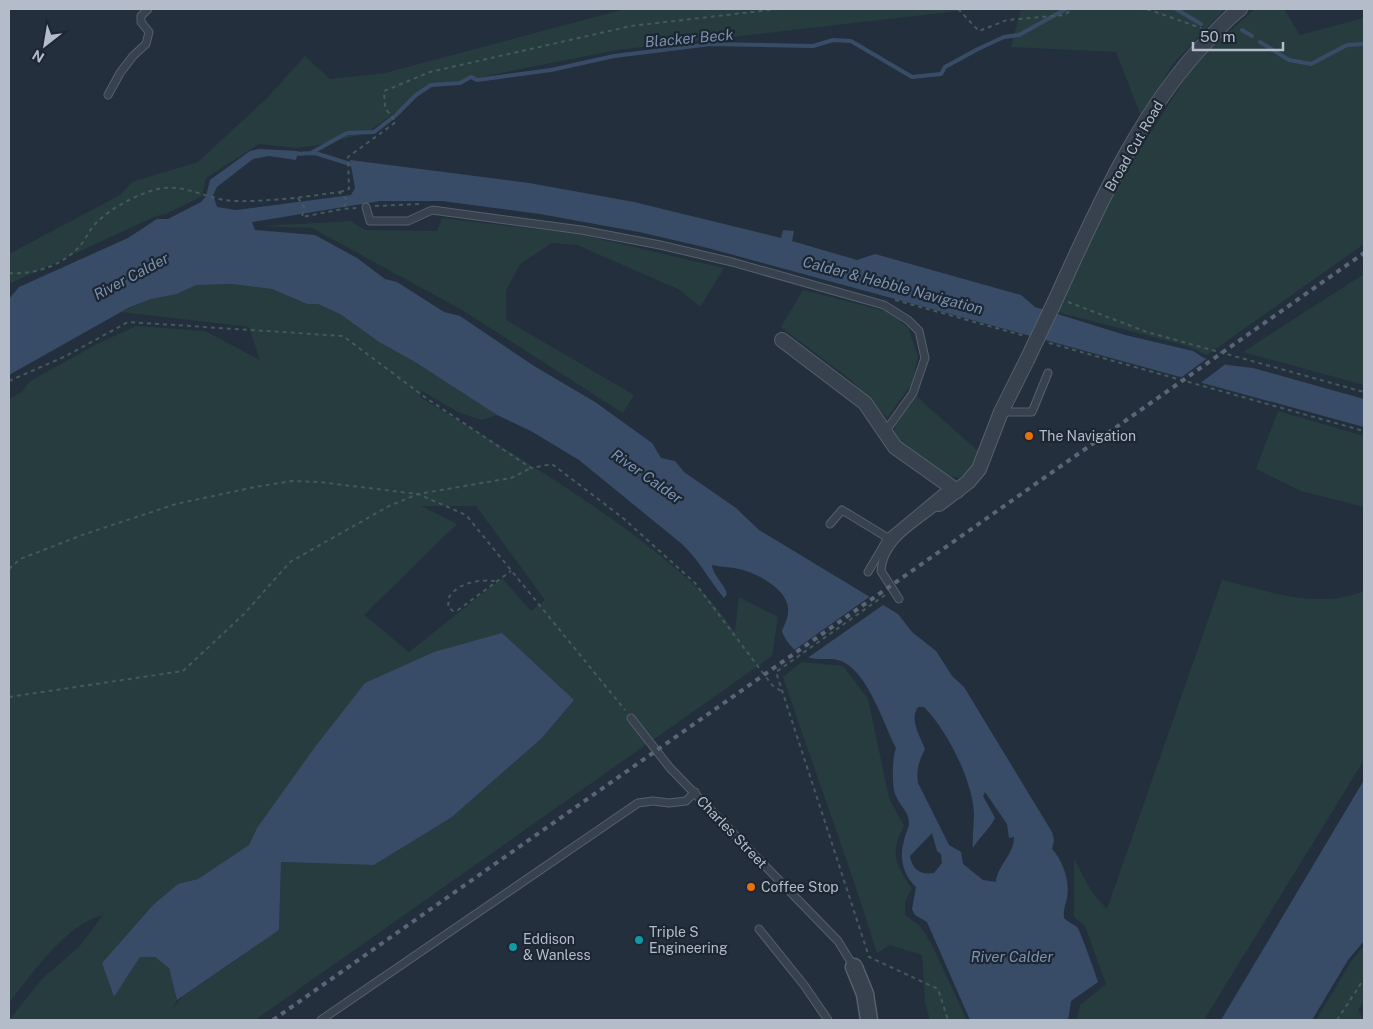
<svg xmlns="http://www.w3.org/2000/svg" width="1373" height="1029" font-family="'Public Sans',sans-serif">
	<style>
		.green { fill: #263c3f; fill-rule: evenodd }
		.water { fill: #394c67; fill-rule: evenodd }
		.pier { fill: #242f3e }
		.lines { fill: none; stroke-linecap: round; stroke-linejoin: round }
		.stream { stroke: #394c67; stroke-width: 4 }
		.service-casing { stroke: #565f6c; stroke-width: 9 }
		.minor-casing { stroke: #565f6c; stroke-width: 16 }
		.tertiary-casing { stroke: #565f6c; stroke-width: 19 }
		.path { stroke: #44595c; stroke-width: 2; stroke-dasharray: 4 4; stroke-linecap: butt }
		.service { stroke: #38414e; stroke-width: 7 }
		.minor { stroke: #38414e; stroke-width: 14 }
		.tertiary { stroke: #38414e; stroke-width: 16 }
		.rail { stroke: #5a6575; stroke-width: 4; stroke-dasharray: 5 5; stroke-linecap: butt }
		.minor-bridge-casing { stroke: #565f6c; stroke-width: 16; stroke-linecap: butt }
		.minor-bridge { stroke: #38414e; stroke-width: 14 }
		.food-dot { fill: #e8710a; stroke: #1d2633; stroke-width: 2 }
		.culture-dot { fill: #0f9aa8; stroke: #1d2633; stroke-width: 2 }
		.labels { text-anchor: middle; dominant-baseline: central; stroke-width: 4.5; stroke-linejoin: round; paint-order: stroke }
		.street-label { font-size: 14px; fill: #b4bcc9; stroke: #1d2633 }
		.poi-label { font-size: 14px; fill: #b4bcc9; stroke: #1d2633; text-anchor: start }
		.water-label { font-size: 15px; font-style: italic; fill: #7c92b1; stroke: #1d2633 }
	</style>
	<rect width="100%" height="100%" fill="#242f3e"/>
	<g class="green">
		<path d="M625 9H976L617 50 430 87 367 133 319 145 297 148 259 144 206 178 202 196 166 214 156 216 9 284V254L120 195 132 182 198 162 267 98 305 56 330 79 385 73Z"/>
		<path d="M1021 9H1225L1173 64 1141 116 1116 52 1011 47Z"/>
		<path d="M1255 9H1284L1300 35 1364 18V244L1207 355 1184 345 1057 312 1084 247 1138 152 1198 59Z"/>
		<path d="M442 218 578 234 724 268 700 307 680 290 577 245 552 243 520 264 506 291V320L634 395 623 413 462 310 312 228 262 226 350 221 365 230 437 231Z"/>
		<path d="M1364 274V385L1243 352Z"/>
		<path d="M232 284 272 289 307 304H318L340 314 379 342 415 362 497 415 482 420 458 412 422 391 420 397C518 457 620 515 704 594 716 605 725 620 735 632L739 597 778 617 772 656 255 1020H9L43 978 79 947 103 915C66 924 32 974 9 1003V399L22 392 29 382 93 346 136 326 205 331 260 360 249 327 121 312 151 299 177 294 196 285ZM421 506H476L545 600 531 611 502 578 409 652 364 615 457 524ZM574 700 542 738 452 817 374 865 281 862 279 930 182 997 172 1010 177 1000 169 968 155 957H140L114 997 102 963 153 905 178 884 198 879 249 845 257 828Z"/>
		<path d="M803 290 890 312 908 328 918 356 912 383 887 418 852 381 781 327Z"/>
		<path d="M915 395 978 451 972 468 963 478 945 476 900 444 894 431 895 427Z"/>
		<path d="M1278 411 1364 436V507L1301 491 1256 469Z"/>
		<path d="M1222 580C1268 591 1318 610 1364 591V760L1204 1020H1077L1080 1005 1106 984 1085 926 1074 917V859L1093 894 1107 909Z"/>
		<path d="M802 662 843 666 868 699 889 798 904 826C889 854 896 864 912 889L905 901V915L920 926 931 943 967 1020H930L925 1002 922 955 890 945 877 953C848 860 814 769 783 677Z"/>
		<path d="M1364 946V1001L1358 1010 1364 1020H1316L1352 960Z"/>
	</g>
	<g class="water">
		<path d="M259 149 298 151 296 160 269 156 253 159 217 187 213 195 217 207 236 210 351 195 355 188 350 160 529 183 634 202 781 238 783 230 794 231 792 241 857 260 875 254 1021 295 1035 307 1125 335 1193 351 1204 358 1228 365 1253 368 1364 399V427L708 248 639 232 540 214 442 201H380L252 222 255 230 315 235 357 258 385 279 397 282 444 312 460 316 534 366 595 402 652 443 661 458 675 461 684 472 736 508 759 530 898 614 912 632 936 651 952 676 964 687 1052 832 1054 840 1052 849C1063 861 1070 881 1067 898 1065 906 1063 911 1064 918 1068 922 1073 924 1077 927 1080 930 1097 978 1098 982L1071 1001 1068 1020H970L927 922 915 915 912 909 916 887C903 875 899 858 904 841 905 834 909 829 909 822 908 810 899 805 895 794 892 784 892 758 896 748 884 725 869 676 845 663 834 656 824 661 811 658 798 656 786 643 782 631 785 624 789 616 788 608 787 589 755 572 739 569 730 567 721 567 712 565 713 576 724 583 727 594L724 598C709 580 699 560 682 544L579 460 531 431 497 415 415 362 379 342 340 314 318 304H307L272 289 232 284 196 285 177 294 151 299 128 308 9 375V299L19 287 128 238 157 219H168L201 202 206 196 210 180 250 151ZM918 707H924C947 730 973 781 974 814 974 825 972 836 973 848 980 836 989 830 995 818L983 796 985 792 1007 824 1009 838 1014 837C1014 855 997 866 996 882L983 880 963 864 961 852 949 845 918 783C916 769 919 761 925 749 920 736 909 720 918 707ZM932 833 937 851 941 854 942 863 934 873C921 875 912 870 910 856Z"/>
		<path d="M502 633 574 700 542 738 452 817 374 865 281 862 279 930 177 1000 169 968 155 957H140L114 997 102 963 153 905 178 884 198 879 249 845 257 828 315 747 365 683 434 652Z"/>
		<path d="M1364 780V941L1348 960 1312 1020H1221Z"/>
	</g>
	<g class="pier">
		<path d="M1209 357 1227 363 1198 385 1179 379Z"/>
		<path d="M872 595 886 603 806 659 793 651Z"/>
	</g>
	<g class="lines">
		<g class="stream">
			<path d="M1176 9 1201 24"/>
			<path d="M1242 30 1252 36"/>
			<path d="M1260 42 1289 60 1311 64 1347 45 1364 44"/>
			<path d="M311 153 347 133 374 132 396 115 416 95 431 85 460 83 471 77 477 80 551 70 614 56 711 44 813 46 833 40 851 41 912 77 941 74 945 67 978 49 1004 37 1019 35 1066 9"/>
			<path d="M292 154 315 153 353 165"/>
		</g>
		<g class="service-casing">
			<g id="service">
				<path d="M108 95 120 73 133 56 146 44 149 32 141 22V16L148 9"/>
				<path d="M366 207 370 221H408L432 210 581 230 660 245 732 262 884 305 908 320 919 331 925 358 913 393 885 432"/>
				<path d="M1001 412H1032L1048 373"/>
				<path d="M830 524 842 510 888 538"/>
				<path d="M868 572 888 538 942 493"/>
				<path d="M899 599 881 571C883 539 916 523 939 504"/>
				<path d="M631 718 670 768 838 941 854 967"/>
				<path d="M759 929 804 985 828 1020"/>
				<path d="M321 1020 638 803 653 801 669 803 686 801 695 792"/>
			</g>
		</g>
		<g class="minor-casing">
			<g id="minor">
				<path d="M1055 301C1096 211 1140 109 1210 38 1219 28 1229 17 1240 9"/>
				<path d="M782 340 865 403 895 447 957 491"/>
				<path d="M939 504 968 482 979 469 1001 412 1027 360"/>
			</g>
		</g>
		<g class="tertiary-casing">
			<path id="tertiary" d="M854 967 865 994 869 1020"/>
		</g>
		<g class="path">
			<path d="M958 9 979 31 1007 20 1064 15 1073 9"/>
			<path d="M1139 9 1150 10 1201 28"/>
			<path d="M340 192 349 189 348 157 396 122 385 108 384 91 430 72 631 26 778 9"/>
			<path d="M298 198 304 207 302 217 343 209"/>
			<path d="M375 206 420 204"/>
			<path d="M9 273C33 275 61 266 78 248 85 241 89 230 96 223 111 208 137 194 158 189 184 183 209 200 233 201 268 202 304 197 339 192L347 200 343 209 356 208"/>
			<path d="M895 300 1025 336"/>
			<path d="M1068 302 1147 332 1364 392"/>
			<path d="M1049 343 1364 431"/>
			<path d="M9 381 66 356 128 322 343 336 426 398 531 468 552 464 623 518 695 583 772 685 784 693"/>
			<path d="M9 569 20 559 85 534 176 504 255 487 292 481 319 482 418 494 466 515 625 710"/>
			<path d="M495 581C479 579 458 583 449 597L448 607 453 611 458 610 511 571"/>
			<path d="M885 595 776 672 869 957 938 989 948 1020"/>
			<path d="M9 697 183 671 244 614 290 562 389 506 418 494 511 478 531 468"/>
			<path d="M1337 1020 1364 979"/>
		</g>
		<use href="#service" class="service"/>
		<use href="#minor" class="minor"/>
		<use href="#tertiary" class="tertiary"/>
		<path class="rail" d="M273 1020 1364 253"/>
		<g class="minor-bridge-casing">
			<path id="minor-bridge" d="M1027 360 1055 301"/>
		</g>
		<use href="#minor-bridge" class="minor-bridge"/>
	</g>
	<g class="food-dot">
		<circle cx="1029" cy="436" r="5"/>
		<circle cx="751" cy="887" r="5"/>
	</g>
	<g class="culture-dot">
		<circle cx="639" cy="940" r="5"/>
		<circle cx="513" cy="947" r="5"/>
	</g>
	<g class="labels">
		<g class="street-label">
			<text transform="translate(1134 146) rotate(-60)">Broad Cut Road</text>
			<text transform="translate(732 832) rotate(46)">Charles Street</text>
		</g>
		<g class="poi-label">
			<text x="1039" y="436">The Navigation</text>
			<text x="761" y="887">Coffee Stop</text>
			<text x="649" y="932">Triple S<tspan x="649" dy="16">Engineering</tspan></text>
			<text x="523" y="939">Eddison<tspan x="523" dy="16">&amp; Wanless</tspan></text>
		</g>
		<g class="water-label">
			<text transform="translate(689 38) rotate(-5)">Blacker Beck</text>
			<text transform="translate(131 276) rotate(-28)">River Calder</text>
			<text transform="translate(893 285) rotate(15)">Calder &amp; Hebble Navigation</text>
			<text transform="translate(647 476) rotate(35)">River Calder</text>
			<text x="1012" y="956">River Calder</text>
		</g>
	</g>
	<rect width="1373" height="1029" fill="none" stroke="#b4bcc9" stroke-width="20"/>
	<g transform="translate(45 45) rotate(211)" stroke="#1d2633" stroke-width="4" paint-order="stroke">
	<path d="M0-4L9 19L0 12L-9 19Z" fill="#b4bcc9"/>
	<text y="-8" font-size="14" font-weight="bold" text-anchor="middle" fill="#b4bcc9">N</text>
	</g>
	<path d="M1193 42v8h90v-8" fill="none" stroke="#b4bcc9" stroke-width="2.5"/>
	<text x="1200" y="42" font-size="15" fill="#b4bcc9" stroke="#1d2633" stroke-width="4" paint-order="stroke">50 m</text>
</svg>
